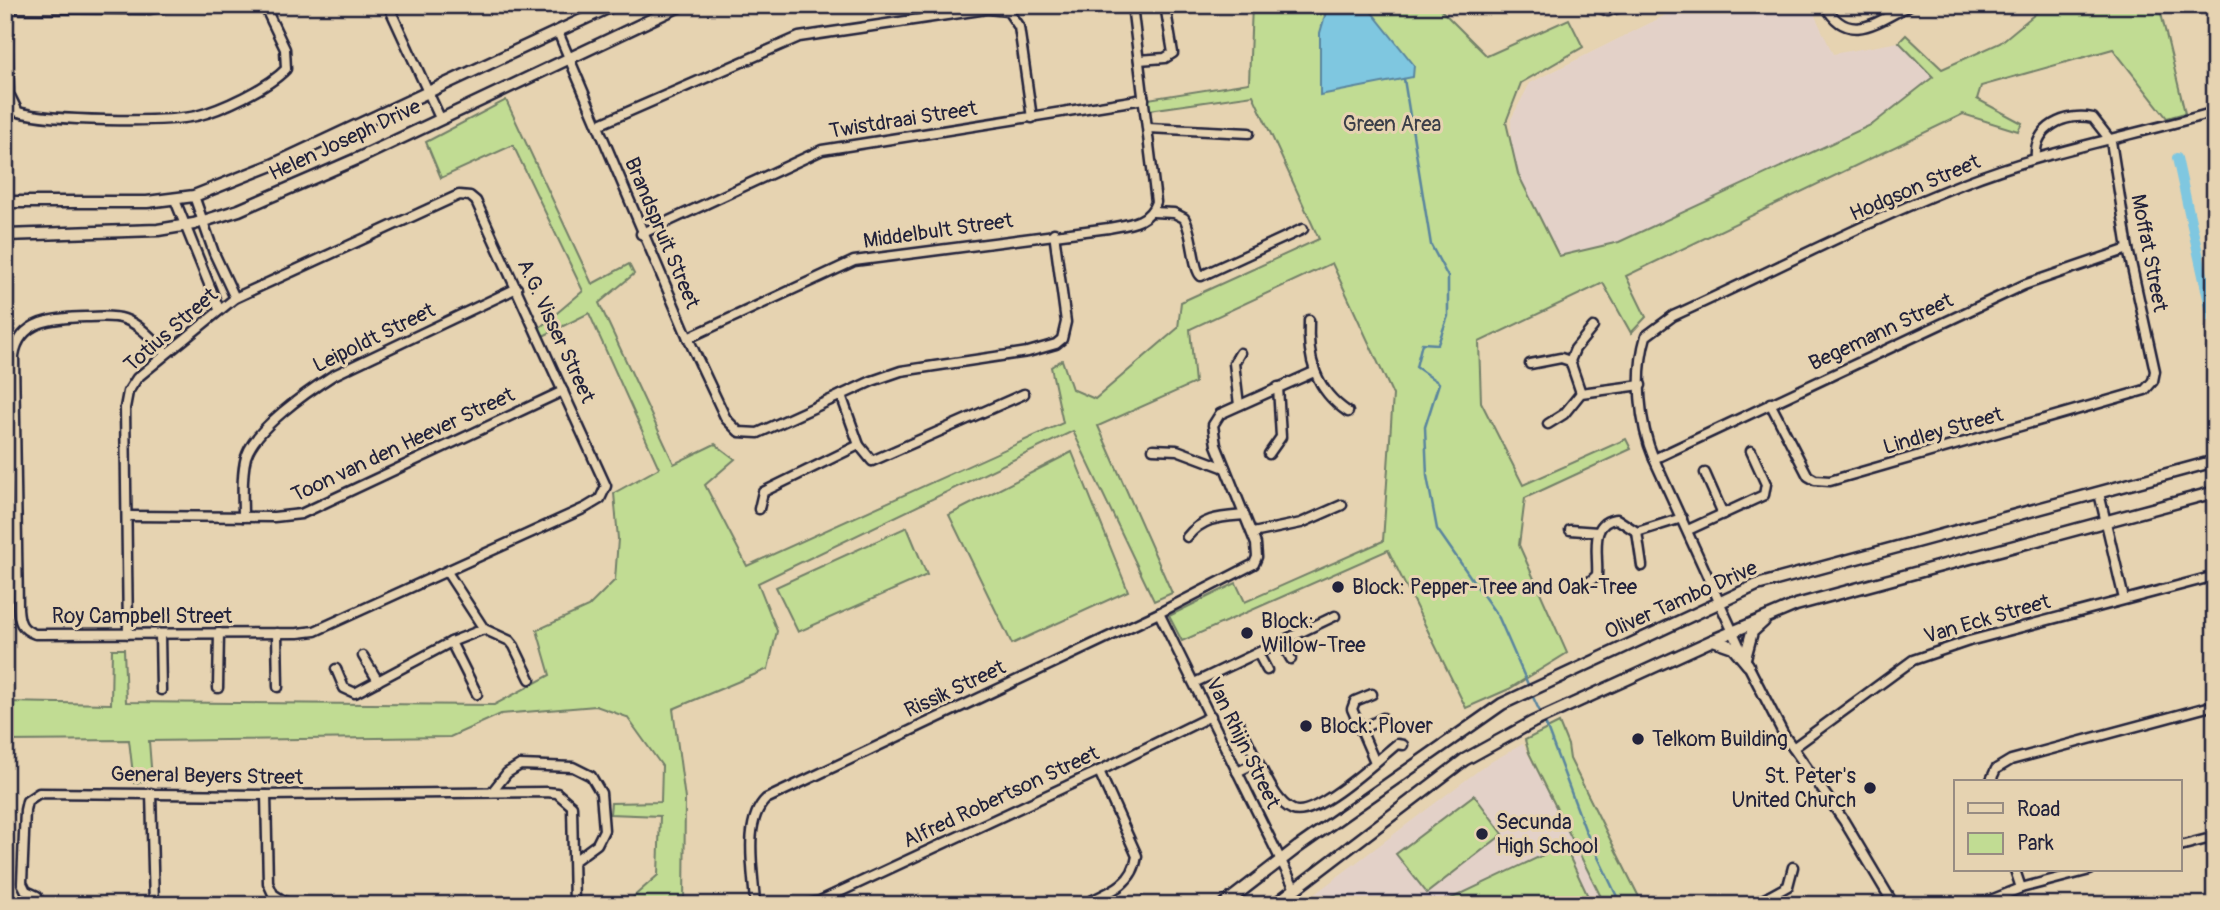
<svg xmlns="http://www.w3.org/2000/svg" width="2220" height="910" font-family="Pangolin,sans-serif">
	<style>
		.built { fill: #e3d1c8 }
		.green { fill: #c1dc93; stroke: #727f67; stroke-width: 2 }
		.water { fill: #7fc7e0; stroke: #5a859e; stroke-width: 2 }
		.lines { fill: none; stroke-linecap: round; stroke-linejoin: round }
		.stream { stroke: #5a859e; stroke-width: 2.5 }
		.canal { stroke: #7fc7e0; stroke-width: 10 }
		.minor-casing { stroke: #22223b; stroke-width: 13 }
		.tertiary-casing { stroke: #22223b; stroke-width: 15 }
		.minor { stroke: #e6d3b1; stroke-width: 8 }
		.tertiary { stroke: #e6d3b1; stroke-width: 10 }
		.poi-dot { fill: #22223b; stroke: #e6d3b1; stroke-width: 2.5 }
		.labels { text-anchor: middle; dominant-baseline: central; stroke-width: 6; stroke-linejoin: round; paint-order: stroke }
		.street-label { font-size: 21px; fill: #22223b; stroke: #e6d3b1 }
		.park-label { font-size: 21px; fill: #3a3e48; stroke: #e6d3b1 }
		.poi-label { font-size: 21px; fill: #22223b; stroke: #e6d3b1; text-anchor: start }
	</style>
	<rect width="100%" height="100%" fill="#e6d3b1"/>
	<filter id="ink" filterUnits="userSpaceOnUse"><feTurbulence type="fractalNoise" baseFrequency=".0143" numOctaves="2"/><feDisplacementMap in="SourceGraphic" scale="14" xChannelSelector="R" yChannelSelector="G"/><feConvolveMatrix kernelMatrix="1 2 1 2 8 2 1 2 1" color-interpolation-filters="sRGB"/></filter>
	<g filter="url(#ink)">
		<g class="built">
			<path d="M1686 5H1810L1833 54 1899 42 1933 77 1873 124 1619 242 1559 256 1518 174 1511 142V119L1530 83Z"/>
			<path d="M1523 744 1605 905H1300L1487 764Z"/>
		</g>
		<g class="green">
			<path d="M1252 5H1436L1487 56 1569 19 1583 47 1521 83 1506 122 1518 174 1559 256 1619 242 1873 124 1933 77 1899 42 1906 35 1942 69 2000 43 2046 5H2159L2185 113 2167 118 2113 49 1981 86 1977 99 2022 123 2018 131 1963 114 1626 276 1646 317 1631 333 1603 283 1479 342 1481 402 1523 485 1626 439 1631 449 1525 498 1519 545 1567 653 1509 689 1466 708 1388 550 1182 641 1169 616 1236 583 1245 602 1383 541 1393 395 1332 263 1190 329 1195 383 1098 426 1172 593 1154 601 1073 431 758 583 777 631 768 669 673 709 685 799 684 905H631V899L658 875 660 816 610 814 611 803 661 802 662 766 627 717 596 706 501 714 450 737 149 741 152 780 134 783 129 740 5 741V702L111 704 112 649H124L126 702 494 705 550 675 537 630 588 607 615 580 618 539 614 493 659 468 589 313 541 337 538 329 583 291 513 145 441 178 426 142 506 100 592 284 629 264 634 274 599 303 674 464 715 444 735 459 705 485 747 566 1063 423 1051 367 1062 360 1072 389 1095 399 1178 328 1181 302 1319 239 1253 95 1149 110 1148 99 1249 83Z"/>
			<path d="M1072 452 1128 591 1012 644 949 515Z"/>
			<path d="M907 527 927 575 798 632 776 587Z"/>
			<path d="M1559 723 1568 745 1570 759 1640 899 1648 905H1605L1529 753 1525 740Z"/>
			<path d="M1474 795 1503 834 1427 893 1396 854Z"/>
			<path d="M1564 845 1592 905H1448L1446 901Z"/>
		</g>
		<path class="water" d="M1328 5H1366L1414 65 1413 77 1320 95V33Z"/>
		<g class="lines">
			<g class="stream">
				<path d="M1404 79 1431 245 1448 277V316L1438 344 1422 343 1416 367 1439 383 1425 427 1427 476 1437 529 1499 618 1530 689"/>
				<path d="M1532 695 1541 714"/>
				<path d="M1544 720 1586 832 1621 905"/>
			</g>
			<path class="canal" d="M2177 158 2215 330"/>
			<g class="minor-casing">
				<g id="minor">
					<path d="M6 5 9 94 18 112C51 121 162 123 196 116 221 110 268 88 286 69L285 49 264 5"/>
					<path d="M388 5 440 118"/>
					<path d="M1594 5 1608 11 1626 5"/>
					<path d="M1825 5C1848 47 1878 21 1910 5"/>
					<path d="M6 8 149 9 174 5"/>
					<path d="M558 32 688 338 726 419 739 432 758 433 872 381 901 371 1028 352 1056 344 1062 339 1066 322 1054 233"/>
					<path d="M1139 60 1165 58 1173 53 1165 5"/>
					<path d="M598 125 799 37 987 9 1008 11 1019 27 1032 118"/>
					<path d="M1148 128 1249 133"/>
					<path d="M194 196 214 253 235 298"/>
					<path d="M175 200 219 309"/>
					<path d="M1153 212 1174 213 1184 218C1193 232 1193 270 1201 276L1303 229"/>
					<path d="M641 234 822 150 1144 99"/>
					<path d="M1309 320C1307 358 1315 390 1348 412"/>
					<path d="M688 338 854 261 1109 228C1129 224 1149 223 1156 202L1132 5"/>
					<path d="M1570 361 1575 349 1593 327"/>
					<path d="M1530 364 1561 358 1570 361 1581 393"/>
					<path d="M841 395 859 445 872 461 1024 394"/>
					<path d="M1770 403 1808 476 1815 480 1830 481 2145 390 2153 381 2155 371 2128 249 2111 141 2093 118C2066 112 2033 127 2036 158"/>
					<path d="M1239 405 1234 363 1240 353"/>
					<path d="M1548 424 1564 414 1581 393 1641 385"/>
					<path d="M1153 449 1177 450 1225 468"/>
					<path d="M1269 454 1281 437 1278 387"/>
					<path d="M1654 459 2024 285 2128 249"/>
					<path d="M1705 473 1723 514"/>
					<path d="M2099 493 2124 599"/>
					<path d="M759 509 763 492 859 445"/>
					<path d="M128 516 274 517 301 514 563 391"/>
					<path d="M243 517C243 498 241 476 246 457 255 428 307 392 332 376L517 288"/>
					<path d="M1570 530 1598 532"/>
					<path d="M1688 530 1764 495 1766 484 1751 451"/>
					<path d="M1637 532 1642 566"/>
					<path d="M1253 533 1301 523 1342 505"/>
					<path d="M1187 537C1203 517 1221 517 1244 515"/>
					<path d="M447 572 484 629 510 641 514 646 530 679"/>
					<path d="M1584 587 1597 575C1599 556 1588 521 1617 519L1637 532 1682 518"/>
					<path d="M1159 613 1295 889"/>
					<path d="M277 633 278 687"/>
					<path d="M128 634 125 408 128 392 137 378 235 298 459 195 470 196 476 201 606 486 600 499 585 508 315 631 298 633 35 634C21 629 19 622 18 608L14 356C19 319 56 318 86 317 99 317 112 315 124 319 141 325 154 341 166 353"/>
					<path d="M160 634 161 690"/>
					<path d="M451 642 477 694"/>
					<path d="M1282 642 1291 659"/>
					<path d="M1258 653 1267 670"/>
					<path d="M363 656 378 681"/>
					<path d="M336 669 344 688 355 693 451 642 484 629"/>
					<path d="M1194 683 1335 616"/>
					<path d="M218 688 219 633"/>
					<path d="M1372 694 1355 701 1352 709 1375 762"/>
					<path d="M1239 723 1258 762"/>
					<path d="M1360 730 1383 718"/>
					<path d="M1793 748 1913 660 1969 641 2215 576"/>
					<path d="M1237 772 1258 762C1266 776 1276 803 1293 810 1315 819 1379 759 1397 744L1403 745"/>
					<path d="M1990 782 1996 769 2011 760 2215 705"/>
					<path d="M492 792 507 773 520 765 573 767 591 776 601 793 604 830 597 844 574 861"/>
					<path d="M151 793 154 905"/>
					<path d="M266 795 268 883 273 894 290 905"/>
					<path d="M2180 846 2215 837"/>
					<path d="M2015 870 2021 888"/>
					<path d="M37 896 26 891 22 883 25 810 27 801 39 793 266 795 546 792 557 793 572 806 574 905"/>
					<path d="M755 905C754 873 742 822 766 799L1159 613 1254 564 1257 557 1256 544 1216 445 1213 425 1220 414 1314 372"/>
					<path d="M803 905 820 901 1099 771 1211 716"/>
					<path d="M1082 905C1107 893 1133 886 1137 856L1099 771"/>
					<path d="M1751 905 1770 896"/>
					<path d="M1773 905 1770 896 1788 886 1793 867"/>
					<path d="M1894 905 1844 821 1784 735 1748 665 1654 459C1639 424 1635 373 1646 336L1673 316C1770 272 1865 222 1964 183 2045 151 2131 136 2215 112"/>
					<path d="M1978 905 2021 888 2090 870"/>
				</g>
			</g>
			<g class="tertiary-casing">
				<g id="tertiary">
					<path d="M5 202H147L194 196 272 165 614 5"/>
					<path d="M5 235 158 230 194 224 239 210 359 158 682 5"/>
					<path d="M1713 640 1733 647 1748 665"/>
					<path d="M1745 658 1752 632 1764 621"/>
					<path d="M1223 905 1298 847 1502 704 1757 585 2215 461"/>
					<path d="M1274 905 1464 760 1533 722 1713 640 1796 605 2215 492"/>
				</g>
			</g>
			<use href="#minor" class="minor"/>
			<use href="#tertiary" class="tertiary"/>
		</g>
	</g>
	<g class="poi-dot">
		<circle cx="1338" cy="587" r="7"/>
		<circle cx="1247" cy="633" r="7"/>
		<circle cx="1306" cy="726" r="7"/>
		<circle cx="1638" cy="739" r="7"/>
		<circle cx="1870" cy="788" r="7"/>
		<circle cx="1482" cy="834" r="7"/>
	</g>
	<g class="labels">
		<g class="street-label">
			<text transform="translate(903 120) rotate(-9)">Twistdraai Street</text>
			<text transform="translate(345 140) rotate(-25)">Helen Joseph Drive</text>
			<text transform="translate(1915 188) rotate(-23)">Hodgson Street</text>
			<text transform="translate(938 231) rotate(-8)">Middelbult Street</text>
			<text transform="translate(662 233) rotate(67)">Brandspruit Street</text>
			<text transform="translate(2149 253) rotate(79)">Moffat Street</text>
			<text transform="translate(171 330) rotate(-41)">Totius Street</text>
			<text transform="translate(556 331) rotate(65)">A.G. Visser Street</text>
			<text transform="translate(1881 332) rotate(-25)">Begemann Street</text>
			<text transform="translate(374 338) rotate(-26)">Leipoldt Street</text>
			<text transform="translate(1943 431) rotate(-16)">Lindley Street</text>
			<text transform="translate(403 445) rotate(-25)">Toon van den Heever Street</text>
			<text transform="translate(1681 600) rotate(-24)">Oliver Tambo Drive</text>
			<text x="142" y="616">Roy Campbell Street</text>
			<text transform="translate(1987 619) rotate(-16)">Van Eck Street</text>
			<text transform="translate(955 689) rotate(-25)">Rissik Street</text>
			<text transform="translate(1243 743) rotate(64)">Van Rhijn Street</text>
			<text transform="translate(207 776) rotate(1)">General Beyers Street</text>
			<text transform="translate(1001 797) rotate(-25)">Alfred Robertson Street</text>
		</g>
		<g class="park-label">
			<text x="1392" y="124">Green Area</text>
		</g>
		<g class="poi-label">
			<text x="1352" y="587">Block: Pepper-Tree and Oak-Tree</text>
			<text x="1261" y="621">Block:<tspan x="1261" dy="24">Willow-Tree</tspan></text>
			<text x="1320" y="726">Block: Plover</text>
			<text x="1652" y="739">Telkom Building</text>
			<text x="1856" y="776" text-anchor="end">St. Peter's<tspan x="1856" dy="24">United Church</tspan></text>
			<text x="1496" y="822">Secunda<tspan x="1496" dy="24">High School</tspan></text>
		</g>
	</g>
	<rect width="2220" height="910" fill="none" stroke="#e6d3b1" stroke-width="28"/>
	<rect x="14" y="14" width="2192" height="882" fill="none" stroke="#22223b" stroke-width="2.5" filter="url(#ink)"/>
	<rect x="1954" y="780" width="228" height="91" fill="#e6d3b1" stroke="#988c82" stroke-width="2"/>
	<rect x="1968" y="803" width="35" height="10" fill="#e6d3b1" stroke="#988c82" stroke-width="2"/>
	<text x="2017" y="816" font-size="21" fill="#22223b">Road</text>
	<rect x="1968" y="833" width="35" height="21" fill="#c1dc93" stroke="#988c82" stroke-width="2"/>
	<text x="2017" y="850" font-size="21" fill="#22223b">Park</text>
</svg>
